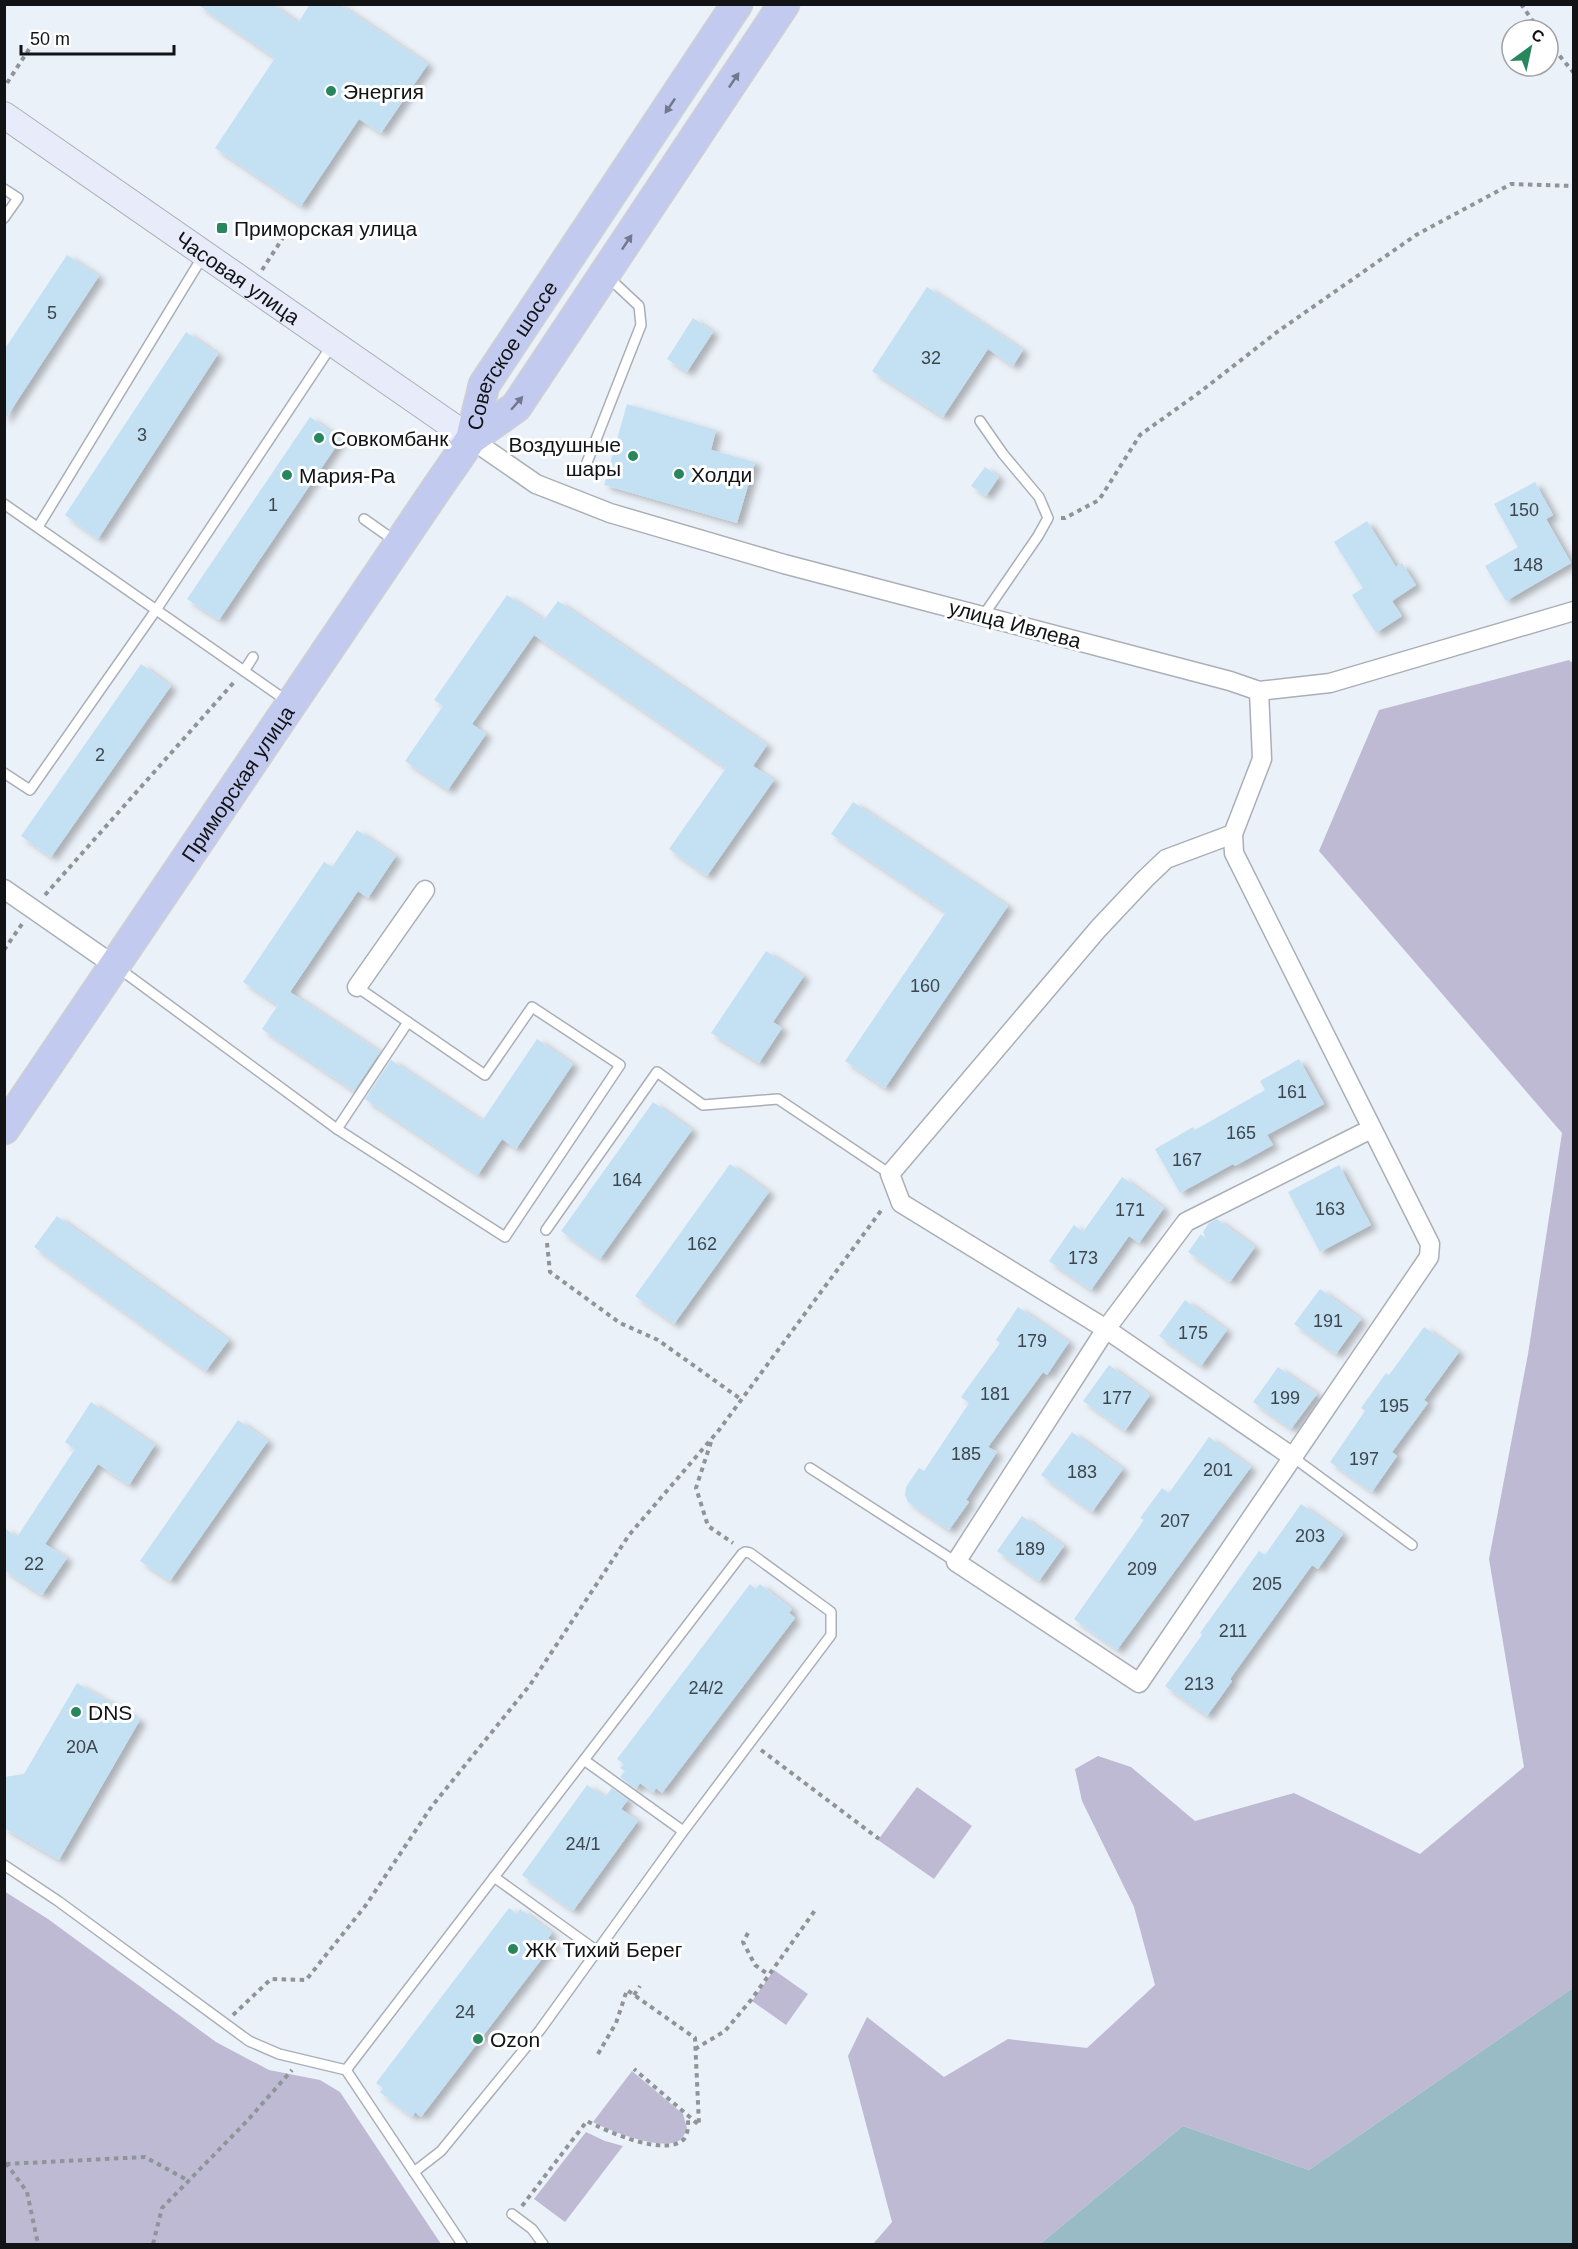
<svg xmlns="http://www.w3.org/2000/svg" width="1578" height="2249" font-family="Arial,sans-serif">
	<style>
		.green { fill: #bfbad4 }
		.water { fill: #98bbc6 }
		.building { fill: #c4e1f4; filter: url(#shadow) }
		.lines { fill: none; stroke-linecap: round; stroke-linejoin: round }
		.service-casing { stroke: #aaafb7; stroke-width: 12 }
		.minor-casing { stroke: #aaafb7; stroke-width: 21 }
		.secondary-casing { stroke: #aaafb7; stroke-width: 28 }
		.trunk-casing { stroke: #cfd0d0; stroke-width: 33 }
		.path { stroke: #909499; stroke-width: 4; stroke-dasharray: 4.5 4.5; stroke-linecap: butt }
		.service { stroke: #fff; stroke-width: 9 }
		.minor { stroke: #fff; stroke-width: 18 }
		.secondary { stroke: #e8ebfa; stroke-width: 26 }
		.trunk { stroke: #c2caf0; stroke-width: 30 }
		.oneway { fill: #72788d }
		.poi-dot { fill: #28865d; stroke: #fff; stroke-width: 2 }
		.labels { text-anchor: middle; dominant-baseline: central; stroke-width: 6; stroke-linejoin: round; paint-order: stroke }
		.number-label { font-size: 18px; fill: #3e464d }
		.poi-label { font-size: 21px; fill: #111315; stroke: #fff; text-anchor: start }
		.street-label { font-size: 21px; fill: #111315; stroke: #fff }
	</style>
	<defs>
		<filter id="shadow"><feDropShadow dx="6" dy="4" stdDeviation="3" flood-color="#0004"/></filter>
	</defs>
	<rect width="100%" height="100%" fill="#ebf1f8"/>
	<g class="green">
		<path d="M1569 660 1574 664 1573 1988 1309 2170 1183 2126 1040 2244H873L892 2222 848 2056 867 2017 944 2077 1008 2039 1087 2048 1155 1985 1134 1907 1082 1801 1075 1769 1098 1756 1131 1767 1195 1821 1294 1793 1420 1854 1524 1767 1489 1559 1528 1354 1562 1133 1319 851 1379 710Z"/>
		<path d="M917 1787 972 1826 934 1879 878 1840Z"/>
		<path d="M4 1891 48 1919 216 2042 269 2070 320 2080 340 2092 441 2244H5Z"/>
		<path d="M774 1970 808 1994 786 2025 752 2001Z"/>
		<path d="M632 2071 683 2114 687 2128C685 2132 684 2137 680 2140 663 2152 610 2131 593 2122Z"/>
		<path d="M586 2132 605 2141 623 2146 565 2222 534 2199Z"/>
	</g>
	<path class="water" d="M1573 1988V2244H1040L1183 2126 1309 2170Z"/>
	<g class="building">
		<path d="M197 4H272L298 23 310 4H339L428 64 381 133 359 119 301 206 215 148 275 58Z"/>
		<path d="M67 255 99 276 4 421V350Z"/>
		<path d="M927 287 1023 350 1013 366 988 349 943 417 872 371Z"/>
		<path d="M693 318 713 332 687 372 667 359Z"/>
		<path d="M186 332 218 354 98 539 65 515Z"/>
		<path d="M627 404 716 430 711 450 755 462 737 523 604 485Z"/>
		<path d="M310 417 341 439 219 620 187 599Z"/>
		<path d="M985 467 999 477 986 496 971 486Z"/>
		<path d="M1535 482 1553 515 1546 519 1571 563 1506 601 1485 566 1518 547 1494 504Z"/>
		<path d="M1367 521 1396 567 1402 563 1416 585 1392 601 1402 616 1376 633 1352 595 1363 588 1334 542Z"/>
		<path d="M507 595 544 620 558 601 767 745 753 766 774 780 707 876 669 849 726 768 534 635 472 724 486 734 448 790 405 761 443 706 434 700Z"/>
		<path d="M141 664 171 686 51 857 21 836Z"/>
		<path d="M853 802 1008 906 885 1088 845 1061 946 912 831 834Z"/>
		<path d="M357 830 396 856 368 898 358 891 290 992 380 1052 354 1091 262 1029 278 1005 243 982 324 862 332 867Z"/>
		<path d="M766 951 804 976 773 1022 782 1028 759 1063 711 1033Z"/>
		<path d="M537 1039 573 1064 516 1149 502 1139 478 1175 365 1099 391 1060 482 1121Z"/>
		<path d="M1299 1059 1324 1104 1267 1135 1273 1145 1235 1166 1233 1164 1180 1193 1155 1149 1193 1127 1195 1130 1265 1090 1260 1081Z"/>
		<path d="M653 1102 692 1130 600 1259 561 1231Z"/>
		<path d="M730 1164 769 1192 674 1324 635 1296Z"/>
		<path d="M1339 1165 1371 1225 1320 1252 1288 1192Z"/>
		<path d="M1122 1177 1164 1208 1139 1243 1129 1236 1091 1290 1049 1261 1074 1225 1083 1232Z"/>
		<path d="M57 1216 229 1340 206 1371 34 1247Z"/>
		<path d="M1217 1219 1255 1247 1230 1282 1188 1252 1201 1234 1206 1239 1203 1232 1209 1223Z"/>
		<path d="M1320 1289 1361 1319 1336 1354 1294 1324Z"/>
		<path d="M1185 1300 1227 1330 1201 1366 1159 1336Z"/>
		<path d="M1018 1307 1069 1342 1047 1375 1043 1372 988 1447 997 1452 966 1500 969 1502 949 1530 908 1502 905 1495 906 1487 919 1468 924 1471 969 1403 961 1397 1000 1343 996 1340Z"/>
		<path d="M1424 1327 1459 1352 1424 1400 1428 1403 1392 1452 1397 1456 1372 1492 1330 1462 1365 1411 1361 1408 1386 1373 1389 1375Z"/>
		<path d="M1109 1365 1150 1395 1125 1431 1083 1401Z"/>
		<path d="M1278 1367 1317 1394 1291 1429 1253 1402Z"/>
		<path d="M91 1402 155 1445 129 1485 98 1464 45 1544 67 1558 42 1595 4 1570V1528L17 1537 75 1449 65 1442Z"/>
		<path d="M238 1420 268 1441 170 1581 140 1561Z"/>
		<path d="M1072 1432 1123 1469 1092 1512 1041 1475Z"/>
		<path d="M1209 1437 1251 1467 1117 1650 1074 1619 1144 1520 1140 1518 1162 1488 1169 1493Z"/>
		<path d="M1301 1504 1343 1534 1318 1569 1312 1565 1230 1679 1232 1681 1207 1716 1165 1686 1202 1635 1200 1633 1259 1551 1265 1555Z"/>
		<path d="M1022 1516 1064 1546 1039 1581 997 1551Z"/>
		<path d="M750 1584 756 1589 760 1584 792 1609 789 1613 795 1618 662 1793 656 1788 653 1793 640 1783 636 1789 620 1777 625 1771 620 1768 624 1764 617 1759Z"/>
		<path d="M77 1683 140 1720 59 1860 4 1828V1777L24 1774Z"/>
		<path d="M587 1785 605 1797 612 1788 628 1800 621 1809 638 1821 573 1911 522 1875Z"/>
		<path d="M509 1908 517 1914 520 1909 552 1933 548 1938 554 1943 421 2117 415 2112 412 2117 380 2092 383 2088 376 2083Z"/>
	</g>
	<g class="lines">
		<g class="service-casing">
			<g id="service">
				<path d="M4 189 18 198 4 218"/>
				<path d="M980 421 1003 454 1039 497 1048 518 1038 536 983 616"/>
				<path d="M584 470 641 325 639 306 607 276"/>
				<path d="M4 504 244 671"/>
				<path d="M364 519 395 541"/>
				<path d="M38 527 203 256"/>
				<path d="M253 657 244 671 287 701"/>
				<path d="M4 773 30 790 156 610 332 345"/>
				<path d="M117 967 337 1129 408 1022"/>
				<path d="M337 1129 505 1237 620 1065 532 1007 485 1075 357 987"/>
				<path d="M546 1230 657 1072 703 1105 778 1099 890 1174"/>
				<path d="M1294 1458 1412 1545"/>
				<path d="M810 1468 956 1562"/>
				<path d="M584 1760 683 1831"/>
				<path d="M4 1865 58 1901 249 2041 279 2054 346 2070 462 2244"/>
				<path d="M494 1877 597 1951"/>
				<path d="M346 2070 742 1554 745 1552 750 1553 827 1609 831 1612V1635L682 1833 540 2030 441 2151 414 2172"/>
				<path d="M512 2214 532 2229 543 2244"/>
			</g>
		</g>
		<g class="minor-casing">
			<g id="minor">
				<path d="M471 439 536 484 610 513 784 564 1230 681 1259 691 1330 683 1574 611"/>
				<path d="M1259 691 1262 759 1233 834 1234 853 1430 1244 1429 1257 1139 1683 956 1562 1106 1329 1186 1222 1371 1129"/>
				<path d="M1233 834 1166 859 1145 879 1098 929 890 1174 901 1203 1106 1329 1294 1458"/>
				<path d="M4 889 115 966"/>
				<path d="M357 987 425 890"/>
			</g>
		</g>
		<g class="secondary-casing">
			<g id="secondary">
				<path id="s1" d="M4 115 471 439"/>
			</g>
		</g>
		<g class="trunk-casing">
			<g id="trunk">
				<path id="s2" d="M471 439 484 385 737 4"/>
				<path id="s3" d="M4 1129 437 488 471 439 516 407 784 4"/>
			</g>
		</g>
		<g class="path">
			<path d="M1521 4 1539 30"/>
			<path d="M1548 42 1574 73"/>
			<path d="M7 83 33 43"/>
			<path d="M262 270 286 233"/>
			<path d="M1061 518H1065L1099 500 1140 435 1200 392 1277 332 1416 235 1511 184 1574 186"/>
			<path d="M45 895 235 681"/>
			<path d="M4 950 22 924"/>
			<path d="M547 1243 550 1272 620 1323 658 1340 742 1400"/>
			<path d="M711 1442 696 1488 708 1526 733 1543"/>
			<path d="M761 1750 879 1839"/>
			<path d="M748 1933 743 1942 755 1965 769 1975"/>
			<path d="M634 1995 640 1986"/>
			<path d="M233 2015 271 1979 306 1980 366 1905 432 1806 530 1685 629 1535 719 1430 883 1208"/>
			<path d="M695 2049 725 2031 751 2000 816 1909"/>
			<path d="M598 2054 616 2023 627 1990 695 2038 699 2125 634 2069"/>
			<path d="M6 2163 27 2192 38 2244"/>
			<path d="M6 2164 145 2157 189 2181"/>
			<path d="M522 2206 587 2121C606 2131 666 2158 684 2139 689 2132 688 2124 688 2116"/>
			<path d="M153 2244 162 2208 247 2121 292 2070"/>
		</g>
		<use href="#service" class="service"/>
		<use href="#minor" class="minor"/>
		<use href="#secondary" class="secondary"/>
		<use href="#trunk" class="trunk"/>
	</g>
	<defs><path id="oneway-solid" d="M-6-.8H1V-3.2L6.5 0L1 3.2V.8H-6Z" transform="scale(1.5)"/></defs>
	<g class="oneway">
		<use href="#oneway-solid" transform="translate(734 80) rotate(-56)"/>
		<use href="#oneway-solid" transform="translate(670 106) rotate(124)"/>
		<use href="#oneway-solid" transform="translate(627 242) rotate(-56)"/>
		<use href="#oneway-solid" transform="translate(517 403) rotate(-49)"/>
	</g>
	<g class="poi-dot">
		<circle cx="331" cy="91" r="6"/>
		<rect x="216" y="222" width="12" height="12" rx="3"/>
		<circle cx="319" cy="438" r="6"/>
		<circle cx="633" cy="456" r="6"/>
		<circle cx="679" cy="474" r="6"/>
		<circle cx="287" cy="475" r="6"/>
		<circle cx="76" cy="1712" r="6"/>
		<circle cx="513" cy="1949" r="6"/>
		<circle cx="478" cy="2039" r="6"/>
	</g>
	<g class="labels">
		<g class="number-label">
			<text x="52" y="313">5</text>
			<text x="931" y="358">32</text>
			<text x="142" y="435">3</text>
			<text x="273" y="505">1</text>
			<text x="1524" y="510">150</text>
			<text x="1528" y="565">148</text>
			<text x="100" y="755">2</text>
			<text x="925" y="986">160</text>
			<text x="1292" y="1092">161</text>
			<text x="1241" y="1133">165</text>
			<text x="1187" y="1160">167</text>
			<text x="627" y="1180">164</text>
			<text x="1330" y="1209">163</text>
			<text x="1130" y="1210">171</text>
			<text x="702" y="1244">162</text>
			<text x="1083" y="1258">173</text>
			<text x="1328" y="1321">191</text>
			<text x="1193" y="1333">175</text>
			<text x="1032" y="1341">179</text>
			<text x="995" y="1394">181</text>
			<text x="1117" y="1398">177</text>
			<text x="1285" y="1398">199</text>
			<text x="1394" y="1406">195</text>
			<text x="966" y="1454">185</text>
			<text x="1364" y="1459">197</text>
			<text x="1218" y="1470">201</text>
			<text x="1082" y="1472">183</text>
			<text x="1175" y="1521">207</text>
			<text x="1310" y="1536">203</text>
			<text x="1030" y="1549">189</text>
			<text x="34" y="1564">22</text>
			<text x="1142" y="1569">209</text>
			<text x="1267" y="1584">205</text>
			<text x="1233" y="1631">211</text>
			<text x="1199" y="1684">213</text>
			<text x="706" y="1688">24/2</text>
			<text x="82" y="1747">20А</text>
			<text x="583" y="1844">24/1</text>
			<text x="465" y="2012">24</text>
		</g>
		<g class="poi-label">
			<text x="343" y="91">Энергия</text>
			<text x="234" y="228">Приморская улица</text>
			<text x="331" y="438">Совкомбанк</text>
			<text x="621" y="444" text-anchor="end">Воздушные<tspan x="621" dy="24">шары</tspan></text>
			<text x="691" y="474">Холди</text>
			<text x="299" y="475">Мария-Ра</text>
			<text x="88" y="1712">DNS</text>
			<text x="525" y="1949">ЖК Тихий Берег</text>
			<text x="490" y="2039">Ozon</text>
		</g>
		<g class="street-label">
			<text stroke="none"><textPath href="#s1" startOffset="285">Часовая улица</textPath></text>
			<text stroke="none"><textPath href="#s2" startOffset="94">Советское шоссе</textPath></text>
			<text transform="translate(1015 624) rotate(15)">улица Ивлева</text>
			<text stroke="none"><textPath href="#s3" startOffset="417">Приморская улица</textPath></text>
		</g>
	</g>
	<rect width="1578" height="2249" fill="none" stroke="#111315" stroke-width="12"/>
	<g transform="translate(1530 48) rotate(33)"><circle r="28" fill="#ffffff" stroke="#a0a1a1" stroke-width="1.5"/>
	<path d="M0-4.5L10 22L0 15L-10 22Z" fill="#28865d"/>
	<text y="-9" font-size="16" font-weight="bold" text-anchor="middle" fill="#111315">С</text>
	</g>
	<path d="M21 45v9h153v-9" fill="none" stroke="#111315" stroke-width="3"/>
	<text x="30" y="45" font-size="18" fill="#111315" stroke="#ffffff" stroke-width="4.5" paint-order="stroke">50 m</text>
</svg>
